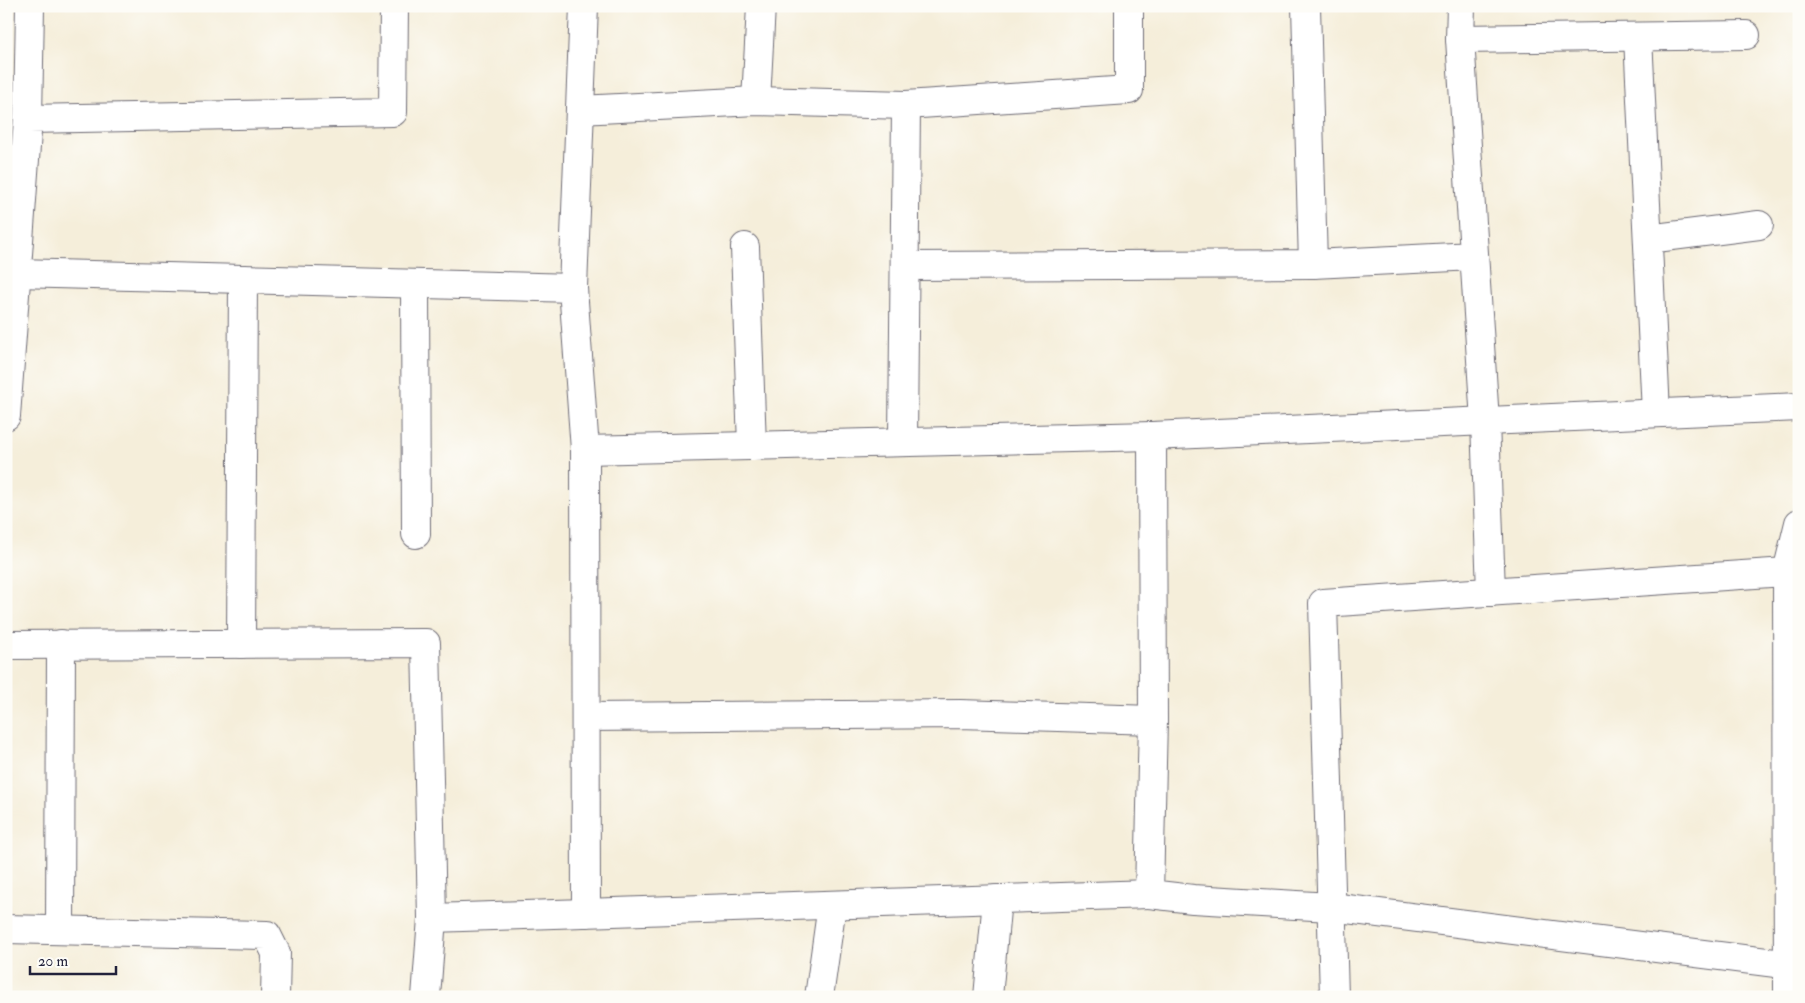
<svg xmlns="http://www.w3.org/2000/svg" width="1805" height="1003" font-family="'IM FELL Double Pica',serif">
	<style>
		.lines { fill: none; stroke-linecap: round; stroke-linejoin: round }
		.street-casing { stroke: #6c6973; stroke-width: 30 }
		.street { stroke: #fff; stroke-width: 28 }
	</style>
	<rect width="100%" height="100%" fill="#fdfcf7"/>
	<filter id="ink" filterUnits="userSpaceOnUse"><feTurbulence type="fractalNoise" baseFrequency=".02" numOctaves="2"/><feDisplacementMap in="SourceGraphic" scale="10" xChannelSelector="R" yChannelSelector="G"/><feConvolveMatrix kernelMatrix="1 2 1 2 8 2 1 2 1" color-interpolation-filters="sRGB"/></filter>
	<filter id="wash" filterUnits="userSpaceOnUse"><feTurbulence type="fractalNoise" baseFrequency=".0096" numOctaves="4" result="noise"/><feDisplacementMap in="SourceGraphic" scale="20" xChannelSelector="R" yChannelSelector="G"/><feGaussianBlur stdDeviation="1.12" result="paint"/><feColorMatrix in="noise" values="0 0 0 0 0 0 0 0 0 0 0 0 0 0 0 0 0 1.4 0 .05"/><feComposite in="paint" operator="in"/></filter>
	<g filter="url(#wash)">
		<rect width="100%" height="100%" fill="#f5eeda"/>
	</g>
	<g filter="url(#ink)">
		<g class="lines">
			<g class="street-casing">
				<g id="street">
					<path d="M1306 6 1313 264"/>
					<path d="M1461 6 1460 39 1485 421 1491 592"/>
					<path d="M1638 37 1656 413"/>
					<path d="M1460 39 1746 35"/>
					<path d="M756 101 761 6"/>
					<path d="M580 110 756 101 906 105 1129 90V6"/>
					<path d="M28 119 30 6"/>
					<path d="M1648 239 1759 225"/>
					<path d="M745 247 752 446"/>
					<path d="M905 266 1313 264 1474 256"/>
					<path d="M17 273 573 288 585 450 1152 436"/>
					<path d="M415 284 416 534"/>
					<path d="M573 288 584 6"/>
					<path d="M1799 407 1152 436 1153 720 1149 894 1193 899 1331 907 1799 966"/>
					<path d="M6 416 28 119 393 112 394 6"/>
					<path d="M903 442 906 105"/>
					<path d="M585 450 586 913"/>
					<path d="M241 644 243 279"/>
					<path d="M6 645 426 643 432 918 426 997"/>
					<path d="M586 717 960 714 1153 720"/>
					<path d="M432 918 1149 894"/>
					<path d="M6 929 267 935 276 953 275 997"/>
					<path d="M60 930 61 644"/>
					<path d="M819 997 832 905"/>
					<path d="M988 997 997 899"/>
					<path d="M1334 997 1323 603 1787 572 1799 523"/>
					<path d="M1788 997 1787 572H1799"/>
				</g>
			</g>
			<use href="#street" class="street"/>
		</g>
	</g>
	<rect width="1805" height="1003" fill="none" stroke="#fdfcf7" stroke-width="25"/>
	<path d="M30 966v8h86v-8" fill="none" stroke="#22223b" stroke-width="2.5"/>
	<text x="38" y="966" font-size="15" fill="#22223b" stroke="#fdfcf7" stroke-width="4" paint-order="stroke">20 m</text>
</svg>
